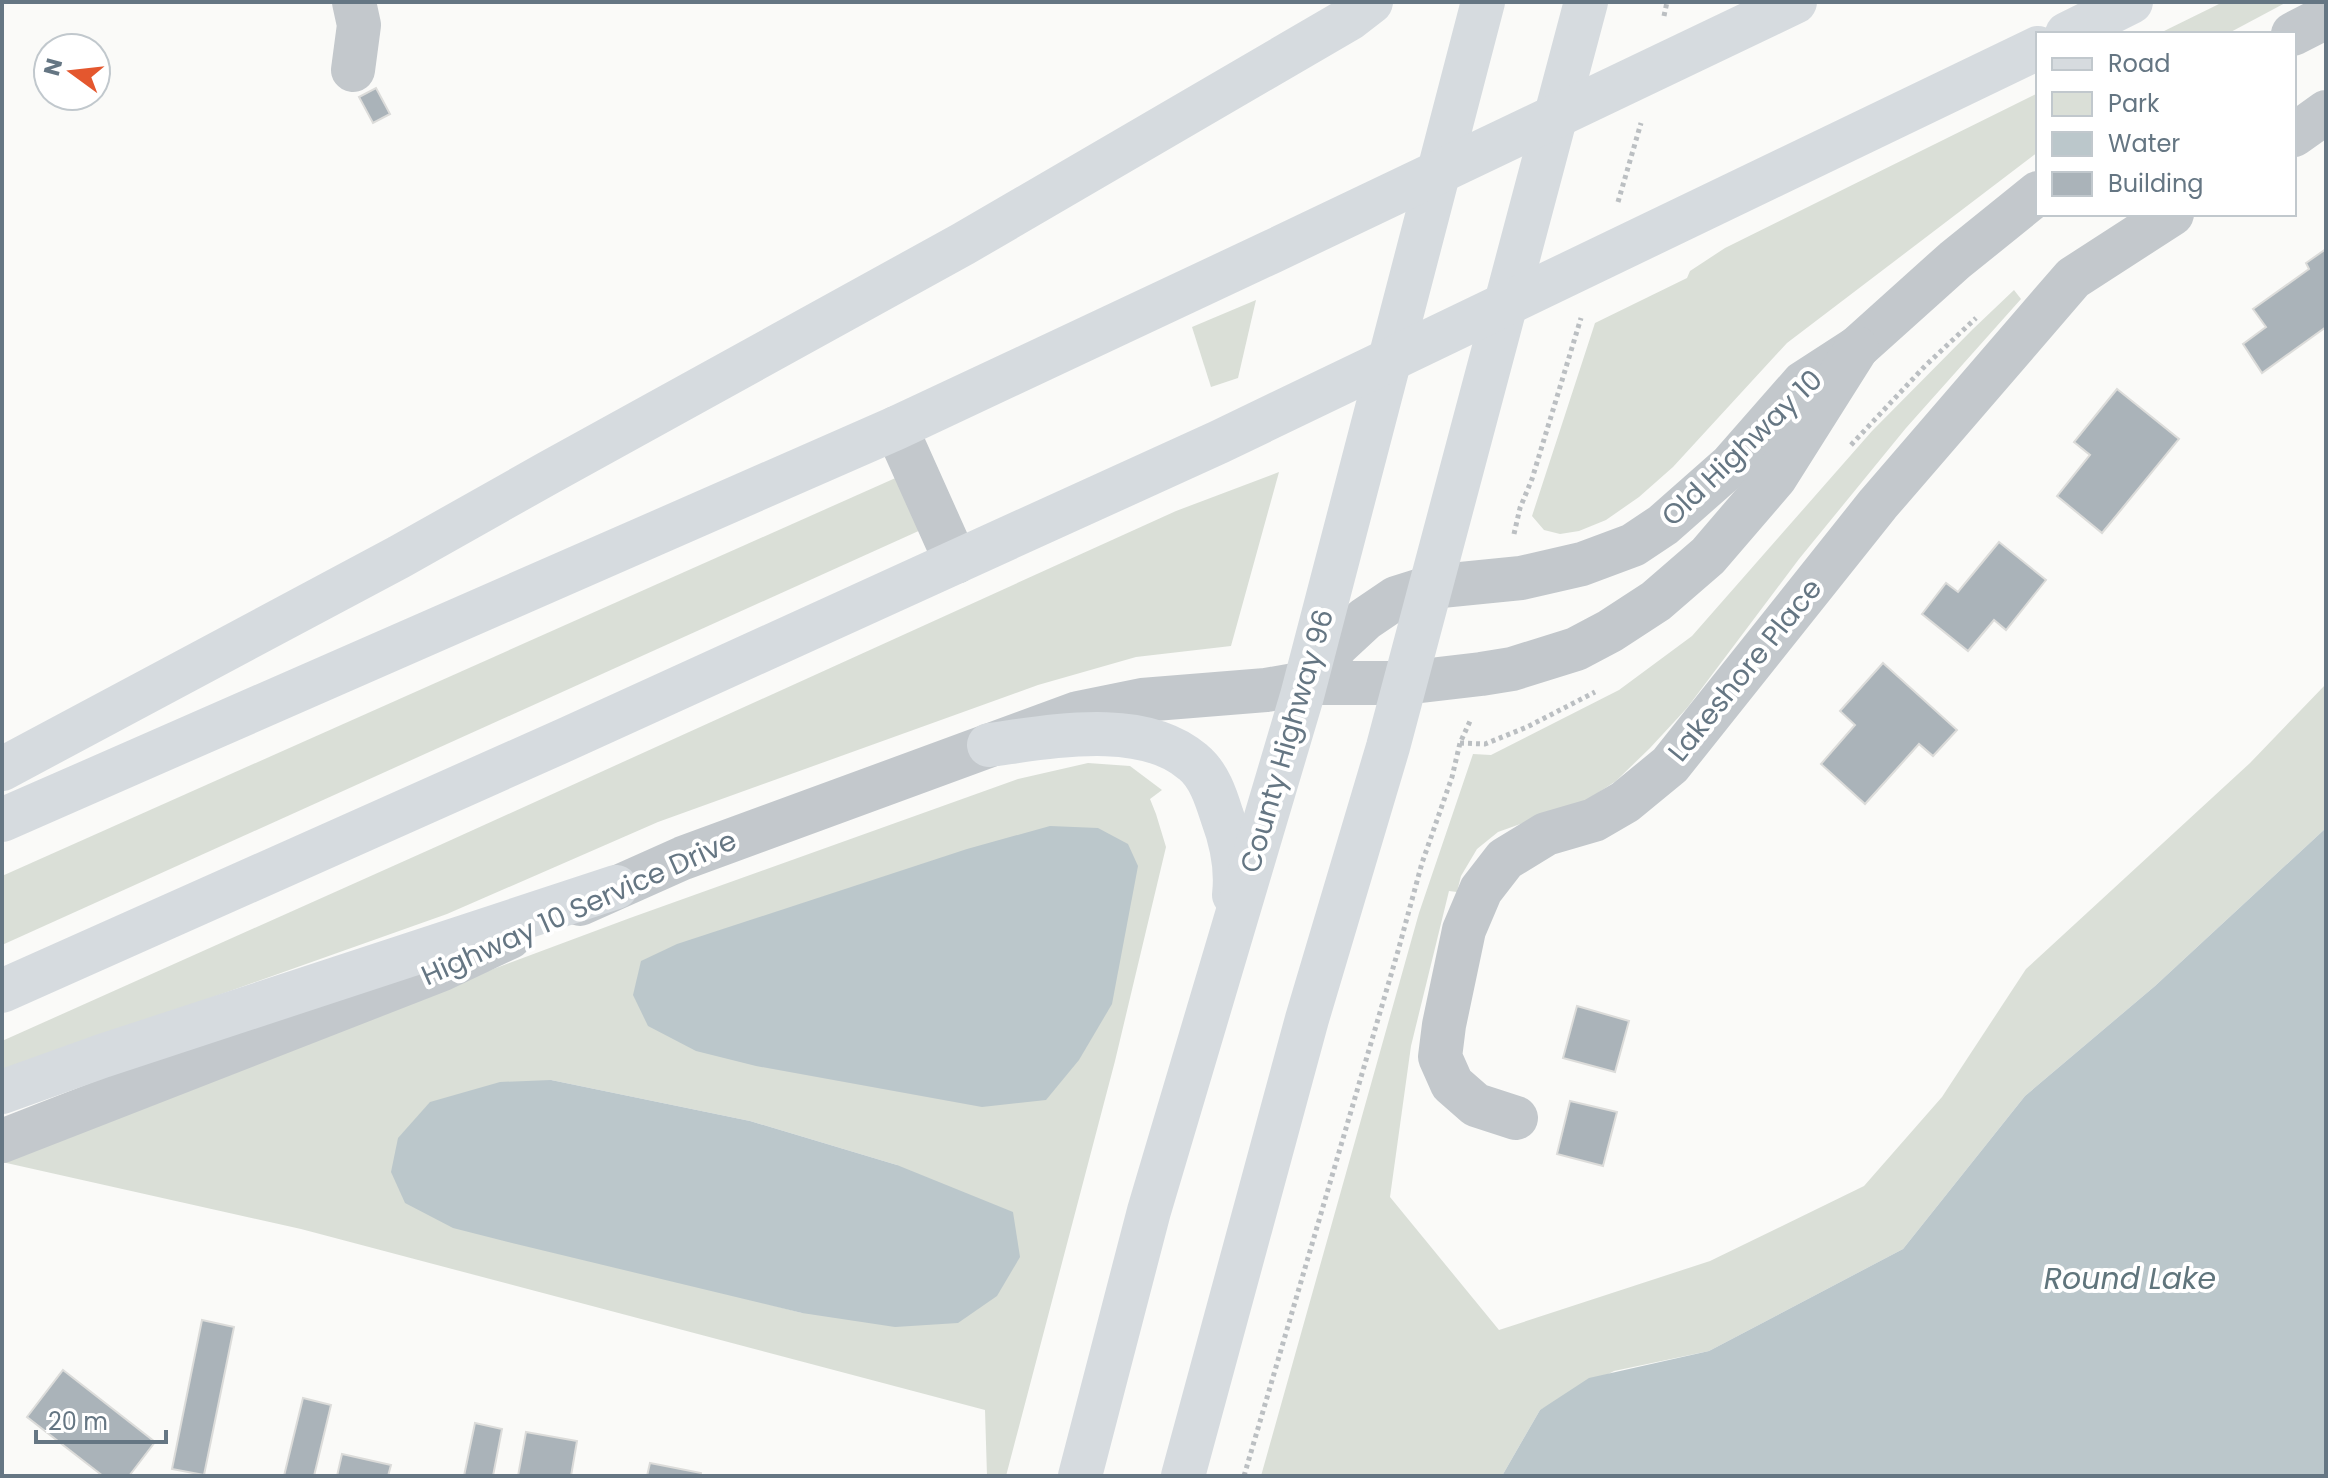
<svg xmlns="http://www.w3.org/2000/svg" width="2328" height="1478" font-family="Poppins,sans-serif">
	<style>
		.green { fill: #dadfd7; fill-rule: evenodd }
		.water { fill: #bbc7cb }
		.building { fill: #aab3b9; stroke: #dcdcda; stroke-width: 2 }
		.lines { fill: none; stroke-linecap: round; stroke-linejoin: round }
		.path { stroke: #bbbfc2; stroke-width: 5; stroke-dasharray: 4 4; stroke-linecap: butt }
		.minor { stroke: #c3c8cc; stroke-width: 44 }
		.major { stroke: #d6dbdf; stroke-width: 44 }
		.highway { stroke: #d6dbdf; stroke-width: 44 }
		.labels { text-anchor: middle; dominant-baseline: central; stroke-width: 8; stroke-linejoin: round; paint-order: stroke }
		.street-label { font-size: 28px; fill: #657683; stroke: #fff }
		.water-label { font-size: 30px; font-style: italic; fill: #60757c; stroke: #fff }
	</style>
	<rect width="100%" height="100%" fill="#fafaf8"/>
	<g class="green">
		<path d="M2223 2H2287L2227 34H2158Z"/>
		<path d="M2038 93V152L1787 343 1673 467 1639 497 1606 520 1579 531 1560 534 1544 530 1532 516 1595 323 1687 278 1690 271 1725 248Z"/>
		<path d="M2014 290 2021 299 1906 428 1799 559 1687 708 1650 748 1616 781 1587 800 1498 832 1477 849 1461 876 1457 892 1449 891 1411 1046 1390 1197 1499 1330 1710 1261 1864 1186 1942 1097 2026 969 2250 763 2326 684V828L2155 986 2025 1096 1903 1249 1709 1351 1614 1371 1540 1410 1502 1476H1261L1419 913 1473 754 1491 755 1619 690 1692 636 1872 431 1973 329Z"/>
		<path d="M1256 300 1238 378 1211 387 1192 327Z"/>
		<path d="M1279 472 1231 646 1136 657 1038 685 658 822 447 914 2 1072V1041L440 845 1176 511Z"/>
		<path d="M900 476 923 529 2 945V876Z"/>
		<path d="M1088 763 1130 766 1162 790 1150 799 1156 814 1166 847 1115 1061 1006 1476H987L985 1410 301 1229 2 1162 250 1060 630 918 1018 779ZM551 1080 750 1121 897 1165 802 1313 734 1295Z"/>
	</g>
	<g class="water">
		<path d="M1050 826 1098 828 1128 844 1138 866 1112 1004 1079 1060 1046 1100 982 1107 756 1066 696 1051 648 1026 633 995 641 961 677 944 967 849Z"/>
		<path d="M2326 828V1476H1502L1540 1410 1589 1378 1709 1351 1903 1249 2025 1096 2155 986Z"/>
		<path d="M551 1080 750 1121 897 1165 1013 1212 1020 1257 997 1296 958 1323 895 1327 802 1313 512 1243 453 1228 405 1203 391 1172 398 1138 430 1102 500 1082Z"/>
	</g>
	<g class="building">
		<path d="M376 88 390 114 373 123 359 97Z"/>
		<path d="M2326 249V327L2262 373 2243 344 2266 327 2253 309 2309 269 2306 263Z"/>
		<path d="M2117 389 2179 439 2102 533 2057 496 2090 455 2074 442Z"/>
		<path d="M1999 542 2046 580 2006 630 1994 620 1968 651 1922 614 1946 583 1958 592Z"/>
		<path d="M1883 663 1957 730 1933 756 1919 744 1865 804 1821 764 1855 725 1840 711Z"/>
		<path d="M1577 1006 1629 1021 1615 1072 1563 1058Z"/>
		<path d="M1570 1101 1617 1112 1603 1166 1557 1154Z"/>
		<path d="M202 1320 234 1327 204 1475 172 1469Z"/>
		<path d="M63 1370 155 1442 129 1476H103L27 1417Z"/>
		<path d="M303 1398 331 1405 314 1476H284Z"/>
		<path d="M475 1423 502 1429 493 1476H464Z"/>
		<path d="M526 1432 577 1441 571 1476H518Z"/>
		<path d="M342 1454 391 1465 388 1476H337Z"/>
		<path d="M650 1463 701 1473V1476H647Z"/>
	</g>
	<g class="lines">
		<g class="path">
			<path d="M1664 16 1667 2"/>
			<path d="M1618 202 1641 123"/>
			<path d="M1851 445 1925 366 1976 318"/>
			<path d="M1514 534 1520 508 1532 479 1581 318"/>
			<path d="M1460 743 1485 744 1527 727 1595 692"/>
			<path d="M1244 1476 1398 951 1422 863 1452 777 1460 743 1471 719"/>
		</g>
		<g class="minor">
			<path d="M2293 34 2326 17"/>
			<path d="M353 70 359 25 354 2"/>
			<path d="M2294 135 2326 112"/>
			<path d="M896 428 956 562"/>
			<path d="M1306 683 1338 644 1365 619 1396 598 1431 587 1521 578 1582 564 1633 545 1663 525 1731 465 1803 383 1857 348 1955 260 2038 193"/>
			<path d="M580 904 683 858 1078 713 1142 700 1266 690 1306 683H1404L1481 674 1512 669 1576 649 1610 631 1656 601 1708 556 1775 478 1857 348"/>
			<path d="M1516 1118 1476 1105 1452 1084 1440 1057 1444 1025 1464 930 1481 890 1505 859 1546 834 1594 820 1625 802 1670 765 1878 504 2073 278 2172 214"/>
			<path d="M2 1141 440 970 510 937"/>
		</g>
		<g class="major">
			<path d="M989 745C1050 737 1142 718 1193 762 1209 775 1216 797 1222 816 1231 840 1237 869 1234 895"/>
			<path d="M1080 1476 1149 1211 1302 696 1483 2"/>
			<path d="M1183 1476 1307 1019 1388 747 1586 2"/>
		</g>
		<g class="highway">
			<path d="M2067 34 2131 2"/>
			<path d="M2 769 399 557 548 473 963 244 1349 19 1371 2"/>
			<path d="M2 820 896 428 1271 252 1795 2"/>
			<path d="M2 991 569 738 1219 442 2038 48"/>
			<path d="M2 1092 102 1056 616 887"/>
		</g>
	</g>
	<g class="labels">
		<g class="street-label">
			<text transform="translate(1742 448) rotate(-44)">Old Highway 10</text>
			<text transform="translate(1745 670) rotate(-51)">Lakeshore Place</text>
			<text transform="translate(1287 741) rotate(-74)">County Highway 96</text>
			<text transform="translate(579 908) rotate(-24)">Highway 10 Service Drive</text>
		</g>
		<g class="water-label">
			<text x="2130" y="1278">Round Lake</text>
		</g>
	</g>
	<rect width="2328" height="1478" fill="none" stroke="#657683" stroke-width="8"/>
	<rect x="2036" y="32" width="260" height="184" fill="#ffffff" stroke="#c1c8cd" stroke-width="2"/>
	<rect x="2052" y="58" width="40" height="12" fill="#d6dbdf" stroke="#c1c8cd" stroke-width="2"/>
	<text x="2108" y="72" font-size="24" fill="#657683">Road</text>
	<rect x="2052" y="92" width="40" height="24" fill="#dadfd7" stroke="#c1c8cd" stroke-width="2"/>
	<text x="2108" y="112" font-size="24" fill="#657683">Park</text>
	<rect x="2052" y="132" width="40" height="24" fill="#bbc7cb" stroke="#c1c8cd" stroke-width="2"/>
	<text x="2108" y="152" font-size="24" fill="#657683">Water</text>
	<rect x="2052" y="172" width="40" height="24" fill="#aab3b9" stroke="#c1c8cd" stroke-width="2"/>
	<text x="2108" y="192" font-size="24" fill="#657683">Building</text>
	<g transform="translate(72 72) rotate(285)"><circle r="38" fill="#ffffff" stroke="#c1c8cd" stroke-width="2"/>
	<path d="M0-6L14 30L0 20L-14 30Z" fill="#e4572e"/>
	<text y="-12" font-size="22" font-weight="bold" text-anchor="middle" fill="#657683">N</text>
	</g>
	<path d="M36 1430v12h130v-12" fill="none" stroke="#657683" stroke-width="4"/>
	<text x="48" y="1430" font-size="24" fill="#657683" stroke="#ffffff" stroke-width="6" paint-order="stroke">20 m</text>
</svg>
